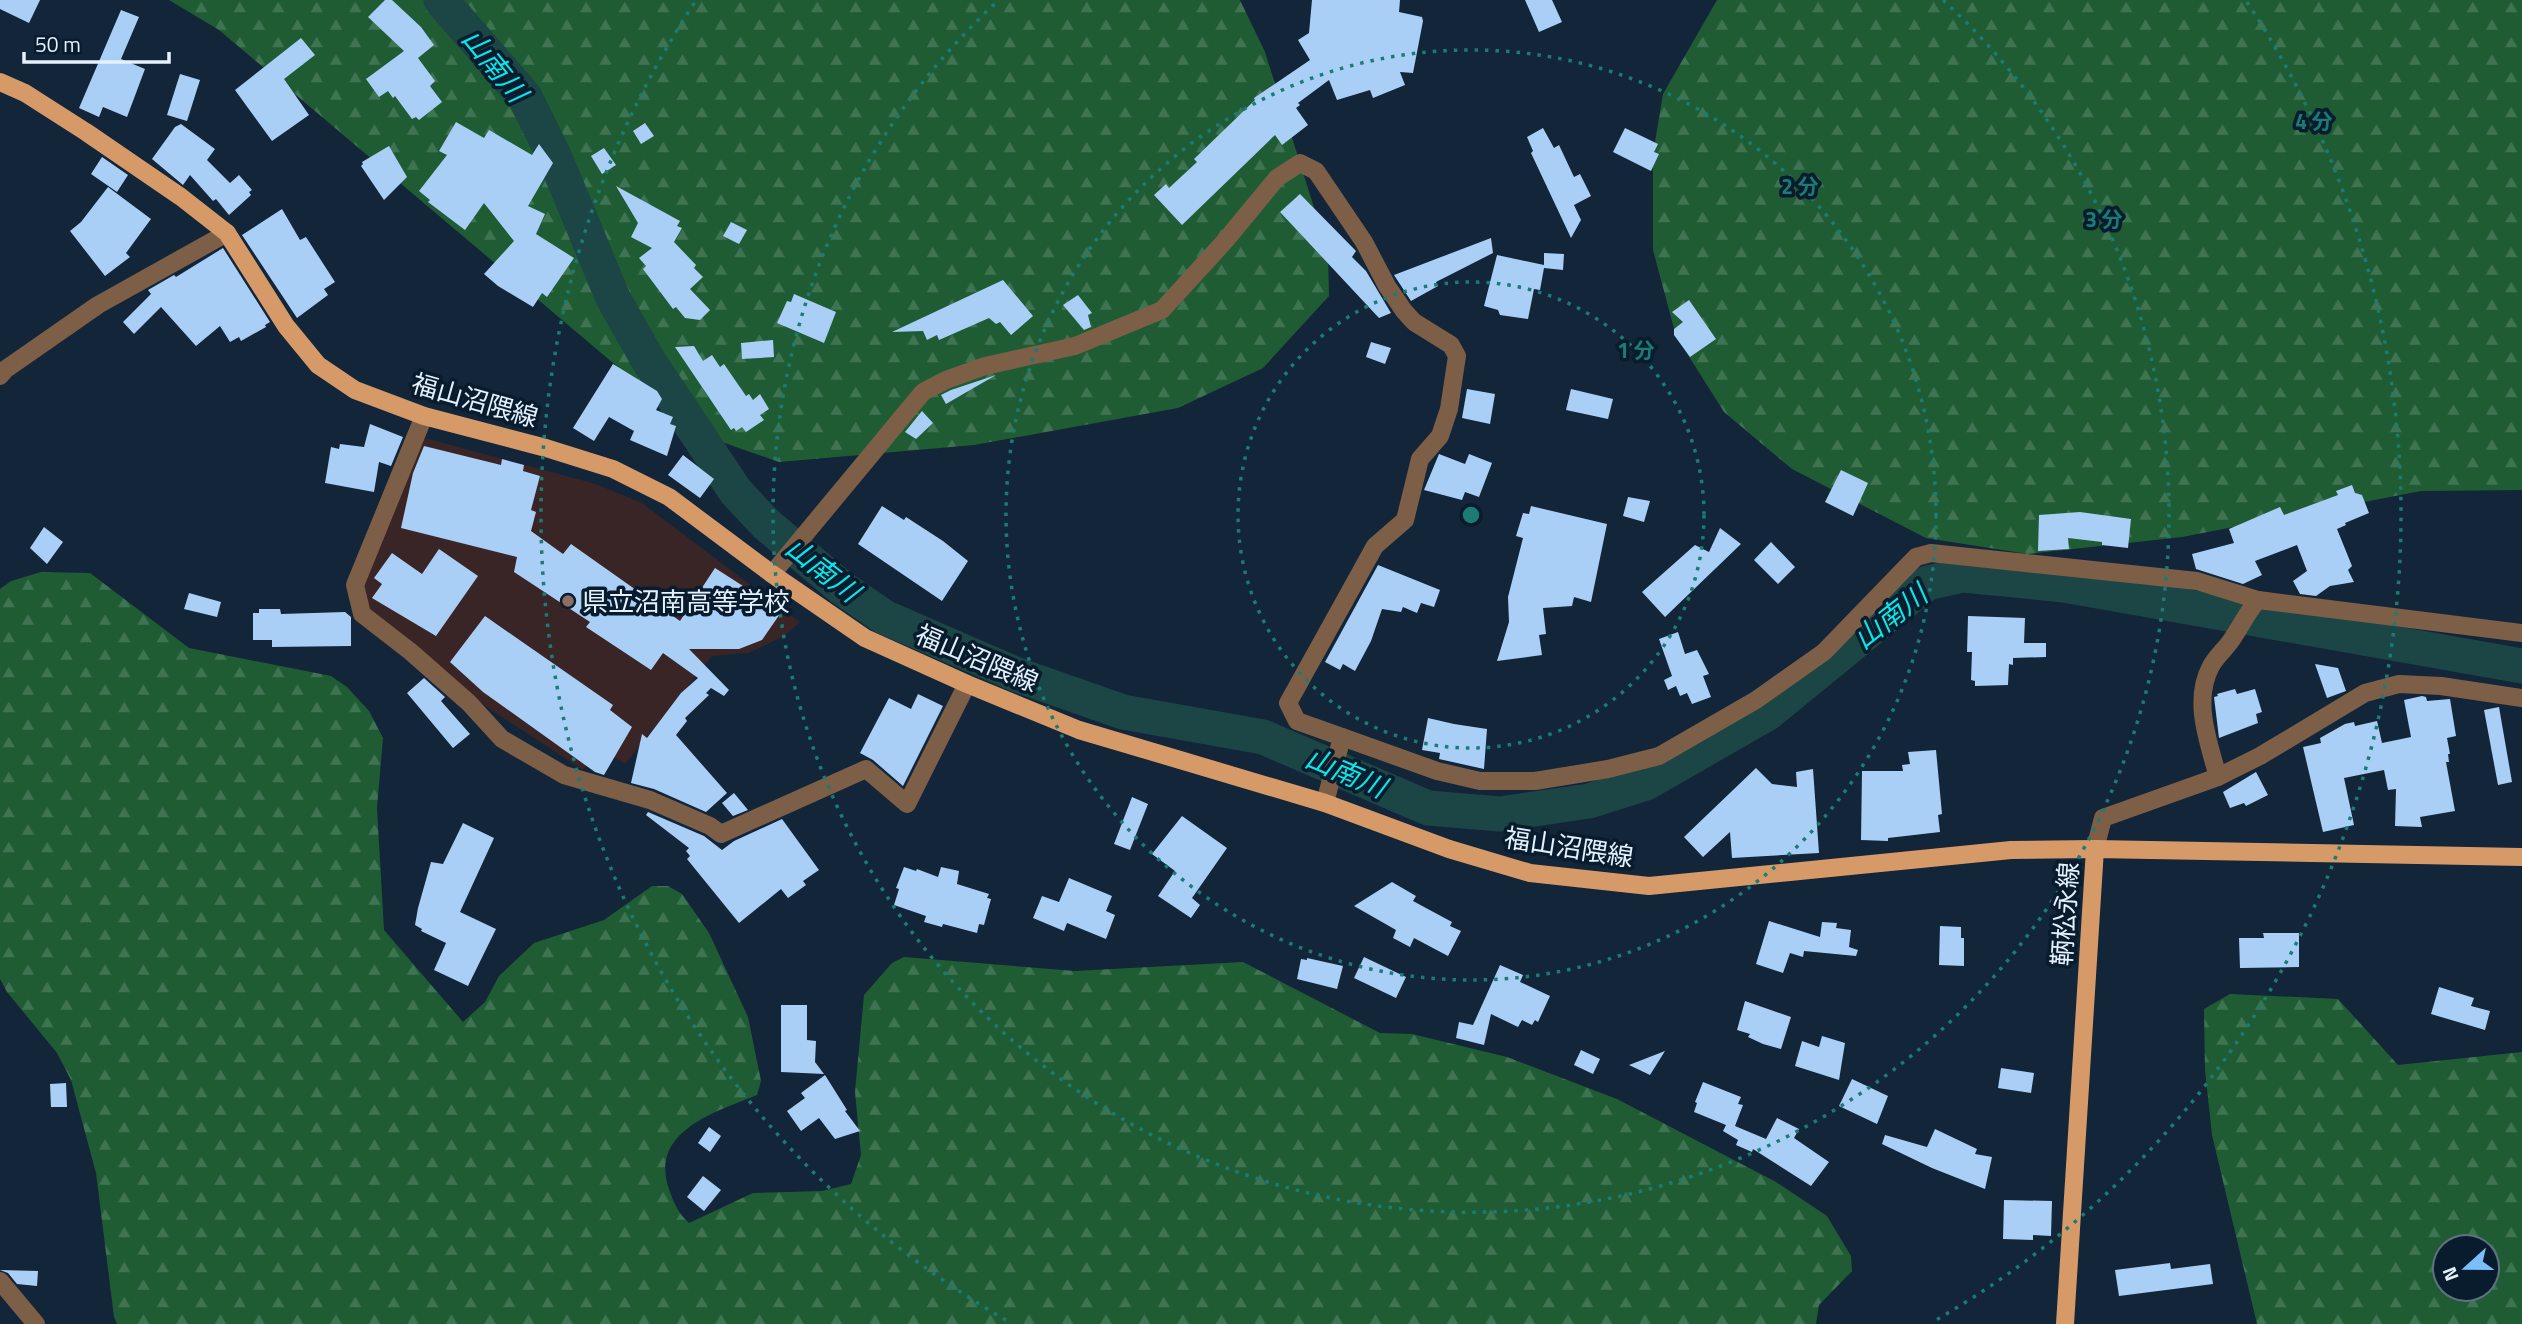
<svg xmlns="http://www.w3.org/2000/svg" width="2522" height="1324" font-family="'Titillium Web','Noto Sans JP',sans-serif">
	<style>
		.education { fill: #392525 }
		.forest { fill: url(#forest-firs); fill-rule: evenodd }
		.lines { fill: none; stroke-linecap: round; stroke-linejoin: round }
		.river { stroke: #1c4546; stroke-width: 35 }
		.building { fill: #aacff7 }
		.minor { stroke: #7d5f48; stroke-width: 18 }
		.primary { stroke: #d69a69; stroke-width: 18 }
		.ring { fill: none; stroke: #1a7c75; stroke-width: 3.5; stroke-dasharray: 3.5 7 }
		.education-dot { fill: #8d6e63; stroke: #091c2e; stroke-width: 2.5 }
		.labels { text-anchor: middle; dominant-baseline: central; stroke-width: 7; stroke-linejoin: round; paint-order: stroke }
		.street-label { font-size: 26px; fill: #e5f1fe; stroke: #091c2e }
		.poi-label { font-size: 26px; fill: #e5f1fe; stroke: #091c2e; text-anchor: start }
		.water-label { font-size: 28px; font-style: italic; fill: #04e9ec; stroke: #091c2e }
		.centre { fill: #1a7c75; stroke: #091c2e; stroke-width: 3.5 }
		.ring-label { font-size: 21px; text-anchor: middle; font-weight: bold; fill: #1a7c75; stroke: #091c2e; stroke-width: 7; stroke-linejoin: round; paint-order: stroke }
	</style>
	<defs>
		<pattern id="forest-firs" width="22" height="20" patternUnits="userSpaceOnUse" patternTransform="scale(1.75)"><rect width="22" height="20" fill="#1f5c34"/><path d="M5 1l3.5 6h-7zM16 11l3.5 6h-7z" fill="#3f7452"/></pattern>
	</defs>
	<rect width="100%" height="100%" fill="#132538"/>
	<path class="education" d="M421 437 596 484 642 503 800 622 784 636 749 653 712 656 625 764 602 749 583 770 476 700 367 608 360 593Z"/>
	<g class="forest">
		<path d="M169 0H1240L1265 52 1328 252 1329 296 1263 368 1178 408 974 445 779 462 696 433 219 30Z"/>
		<path d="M1717 0H2522V490L2421 491 2182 537 2028 554 1926 538 1792 469 1724 412 1676 336 1653 250V154L1663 94Z"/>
		<path d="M41 572 90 573 189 648 331 676 347 687 369 711 383 738 377 808 384 930 463 1022 485 1002 499 976 534 943 604 920 652 886H668L682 894 709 933 748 1017 761 1081 757 1095C718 1111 651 1130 668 1186 673 1201 677 1212 689 1223L753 1193 822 1191 851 1184 861 1155 855 1092 864 995 892 963 904 957 1075 971 1243 962 1380 1033 1412 1034 1507 1057 1617 1099 1776 1182 1827 1216 1851 1256 1852 1271 1819 1305 1816 1324H117L114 1317 96 1173 71 1080 57 1053 7 992 0 979V589L11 581Z"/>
		<path d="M2230 994 2338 999 2398 1065 2522 1052V1324H2257L2212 1135 2205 1070 2204 1009ZM2445 1247H2487V1289H2445Z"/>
	</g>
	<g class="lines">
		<path class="river" d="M441 0 525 97 555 158 613 298 648 360 736 492 766 524 842 588 884 617 1015 674 1123 712 1263 737 1428 808 1500 814 1589 801 1646 783 1768 713 1927 583 1963 575 2064 585 2522 666"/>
	</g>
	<g class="building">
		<path d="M0 0H40L29 23 0 9Z"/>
		<path d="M385 0H392L421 27 434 45 418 58 435 81 430 86 442 102 419 120 416 117 412 119 395 96 393 98 388 91 379 97 366 79 404 51 368 17Z"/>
		<path d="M1312 0H1400L1399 12 1422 17 1423 21 1413 73 1400 72 1405 85 1373 98 1370 90 1337 100 1329 80 1298 103 1300 105 1296 108 1308 125 1282 145 1275 135 1182 225 1154 195 1166 184 1169 188 1197 162 1194 159 1255 100 1254 98 1310 60 1298 40 1309 33Z"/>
		<path d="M1525 0H1552L1562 22 1539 32Z"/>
		<path d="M121 10 139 17 121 59 145 69 127 117 103 107 99 117 79 108Z"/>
		<path d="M301 38 315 55 284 79 309 115 272 141 235 90Z"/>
		<path d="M180 74 200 80 187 121 167 115Z"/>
		<path d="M456 122 484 138 489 130 532 155 539 144 553 163 528 206 545 214 536 234 574 258 547 297 542 293 533 307 498 286 484 274 514 241 484 203 465 230 428 202 430 200 419 191 447 155 439 151Z"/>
		<path d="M645 123 654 136 641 144 633 131Z"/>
		<path d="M181 124 215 149 207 160 230 183 239 175 252 190 249 192 251 195 229 215 216 199 213 201 190 175 183 185 152 159 175 127Z"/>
		<path d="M1543 128 1554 148 1559 145 1574 177 1580 174 1591 196 1574 205 1581 220 1571 238 1531 153 1533 151 1527 137Z"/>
		<path d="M1625 128 1658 144 1654 152 1659 154 1651 171 1613 152Z"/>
		<path d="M389 146 407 177 384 200 361 166 363 164 362 162Z"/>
		<path d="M604 148 616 165 602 174 591 156Z"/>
		<path d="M102 157 128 175 117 192 91 174Z"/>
		<path d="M616 186 680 221 677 226 682 228 674 242 696 265 694 268 703 277 690 289 710 310 700 320 685 318 676 307 673 309 643 269 646 266 639 258 652 248 631 237 638 223Z"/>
		<path d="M108 187 151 219 126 253 130 257 105 276 70 231 81 222Z"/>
		<path d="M1300 194 1356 251 1352 257 1366 271 1391 313 1379 318 1280 212Z"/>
		<path d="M282 209 300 240 306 237 335 282 324 289 328 295 297 318 242 235Z"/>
		<path d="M731 222 747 230 739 244 723 236Z"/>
		<path d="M1491 238 1493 253 1436 282 1438 286 1411 301 1394 275Z"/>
		<path d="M223 248 270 322 265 325 266 327 241 341 239 337 230 342 220 326 196 346 161 307 134 334 123 322 151 294 148 290 174 275 176 277Z"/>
		<path d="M1544 253 1564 254 1563 270 1544 268 1540 290 1534 289 1528 319 1500 315 1498 310 1484 306 1497 255 1544 265Z"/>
		<path d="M1003 280 1033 316 1011 335 1000 322 996 324 989 318 939 340 937 335 927 340 923 331 892 332Z"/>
		<path d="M794 294 836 312 824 343 777 323 787 301 791 302Z"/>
		<path d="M1078 295 1092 313 1088 315 1091 327 1084 330 1063 305Z"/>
		<path d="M1689 300 1716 339 1690 357 1674 335V329L1683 322 1672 312Z"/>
		<path d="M773 340 774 357 742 359 741 343Z"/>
		<path d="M1371 342 1391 348 1385 364 1366 357Z"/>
		<path d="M694 346 703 361 712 355 720 367 724 364 746 396 749 394 753 400 760 394 769 409 760 415 764 420 746 432 742 427 736 431 734 428 731 430 675 347Z"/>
		<path d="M613 364 657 391 662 399 656 410 673 417 670 424 676 426 667 456 630 440 634 431 609 417 594 441 573 428Z"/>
		<path d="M996 375 946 404 941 395 951 390Z"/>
		<path d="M1467 389 1495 394 1490 424 1462 418Z"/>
		<path d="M1571 389 1613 399 1608 419 1566 410Z"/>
		<path d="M922 411 933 423 916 439 905 432Z"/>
		<path d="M370 424 403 437 391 466 379 462 374 492 325 483 331 447 339 449 340 444 364 447Z"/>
		<path d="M424 446 501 465 502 459 524 465 523 471 540 476 531 510 536 512 531 531 563 554 571 544 680 621 715 568 782 611 762 640 739 649H689L729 690 724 696 711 688 706 693 709 695 685 718 687 721 676 735 727 793 706 812 654 789 631 783 642 734 647 738 681 693 698 678 663 653 651 670 586 627 590 622 514 572 517 557 401 528 413 473Z"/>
		<path d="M1439 454 1465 464 1469 454 1492 463 1479 497 1465 492 1462 500 1424 490Z"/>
		<path d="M683 455 714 479 700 498 668 475Z"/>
		<path d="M1841 470 1868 483 1853 516 1825 502Z"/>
		<path d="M2352 485 2355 493 2362 495 2369 513 2345 523 2346 525 2337 529 2352 566 2348 570 2354 582 2330 586 2316 596 2300 594 2293 581 2307 571 2297 545 2255 561 2262 575 2243 584 2196 569 2192 554 2234 543 2229 529 2280 507 2284 515 2338 495 2336 491Z"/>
		<path d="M1628 497 1650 501 1644 522 1623 516Z"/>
		<path d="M882 506 904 520 906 517 943 541 968 561 942 601 858 544Z"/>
		<path d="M1531 506 1607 524 1591 602 1574 597 1572 606 1543 608 1546 634 1539 635 1542 655 1497 661 1509 622 1508 597 1523 538 1516 536 1523 513 1529 514Z"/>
		<path d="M2080 512 2131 519 2128 548 2102 545V542L2068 538 2069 549 2038 551 2039 515Z"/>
		<path d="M44 527 63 542 47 564 30 548Z"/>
		<path d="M1720 528 1741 544 1665 617 1642 592 1695 545 1709 552Z"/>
		<path d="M1771 542 1795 567 1778 584 1754 560Z"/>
		<path d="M439 549 478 576 436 636 372 598 382 584 374 578 392 553 422 574Z"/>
		<path d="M1378 565 1440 590 1434 607 1421 603 1417 613 1403 607 1401 612 1382 609 1371 641 1355 671 1343 664 1340 670 1325 662Z"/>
		<path d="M189 593 221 602 217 617 184 609Z"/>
		<path d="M259 609H280L281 614 345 612 351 617V646L272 647V640H253V613H259Z"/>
		<path d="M485 616 613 705 610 710 632 727 604 775 595 772 483 692 450 662Z"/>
		<path d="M1968 616 2025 618 2024 643H2046V657L2013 658V665L2009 664 2008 685 1975 686V681L1971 680 1972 652H1967Z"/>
		<path d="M1678 632 1685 654 1697 650 1709 674 1703 676 1711 697 1692 704 1687 693 1680 696 1676 686 1668 690 1664 680 1672 676 1659 639Z"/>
		<path d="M2315 664 2338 668 2346 691 2327 698Z"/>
		<path d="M424 678 445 697 441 701 470 734 453 748 407 693Z"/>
		<path d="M2235 689 2237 694 2255 689 2262 712 2256 714 2258 723 2219 738 2214 697 2218 696 2217 694Z"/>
		<path d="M918 694 943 706 903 786 873 760 860 753 889 698 911 709Z"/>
		<path d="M2422 696 2426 697 2427 701 2450 699 2456 736 2447 738 2450 754H2448L2449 762H2446L2455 811 2420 817 2422 827 2395 826 2396 789 2388 790 2384 770 2344 778 2354 825 2323 832 2303 747 2321 743 2320 738 2345 724 2354 722 2355 726 2377 721 2382 743 2411 737 2404 700Z"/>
		<path d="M2499 707 2512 782 2498 785 2484 710Z"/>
		<path d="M1428 718 1454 724 1487 729 1484 769 1439 759 1440 753 1422 750Z"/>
		<path d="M1936 750 1942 814 1938 815 1940 832 1888 838V841L1861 840 1862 771H1903L1902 765 1910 764 1908 752Z"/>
		<path d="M1756 768 1772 784 1797 787 1796 772 1813 769 1819 853 1732 858 1730 832 1703 857 1684 837Z"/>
		<path d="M2256 772 2268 795 2246 806 2244 803 2230 808 2223 792Z"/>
		<path d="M734 793 748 810 733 816 722 803Z"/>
		<path d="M1132 797 1148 804 1130 850 1114 844Z"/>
		<path d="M648 812 704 836 722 850 734 841 782 819 819 870 803 881 806 885 788 898 781 889 739 923 687 859 690 856 686 851 689 848 646 815Z"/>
		<path d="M1182 816 1227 848 1192 898 1200 905 1191 918 1158 896 1175 871 1152 854Z"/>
		<path d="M463 823 494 838 460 912 496 929 468 986 434 970 446 943 421 931 422 929 415 925 418 908 431 862 443 864Z"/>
		<path d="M904 867 916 871 917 869 938 877 941 867 959 871 957 884 989 894 987 898 991 899 984 925 979 924 977 933 943 924 942 927 924 922 926 916 894 905 899 889 896 888Z"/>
		<path d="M1069 878 1112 896 1106 911 1115 915 1106 939 1067 923 1064 931 1033 918 1042 896 1059 902Z"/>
		<path d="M1392 882 1416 896 1413 901 1452 922 1450 926 1461 931 1448 956 1414 938 1410 947 1393 938 1396 930 1354 906Z"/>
		<path d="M1769 921 1820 937 1822 922 1837 923 1836 928 1851 930 1849 947 1858 950 1856 956 1804 951 1803 957 1790 953 1783 973 1756 964Z"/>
		<path d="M1940 926 1961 927V938H1964V966L1939 965Z"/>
		<path d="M2263 933H2299V967L2240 968 2239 938H2264Z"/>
		<path d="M1364 957 1406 977 1396 998 1354 978Z"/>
		<path d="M1307 958 1343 966 1337 989 1297 979 1301 959 1307 960Z"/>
		<path d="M1500 965 1523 975 1520 982 1550 996 1538 1022 1535 1020 1532 1025 1522 1020 1518 1027 1491 1014 1484 1045 1456 1038 1459 1022 1473 1025Z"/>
		<path d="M2439 987 2474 998 2471 1006 2490 1011 2485 1030 2431 1014Z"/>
		<path d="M1745 1001 1791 1017 1781 1049 1763 1044 1748 1037 1750 1034 1737 1030Z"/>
		<path d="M781 1005H807V1040L816 1041 815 1062 824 1074 781 1072Z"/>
		<path d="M1822 1036 1845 1043 1839 1080 1795 1066 1802 1041 1819 1047Z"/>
		<path d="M1581 1050 1600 1059 1593 1074 1574 1065Z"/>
		<path d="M1665 1051 1650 1075 1629 1065Z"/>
		<path d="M2001 1068 2034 1073 2031 1093 1998 1088Z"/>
		<path d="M825 1075 847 1110 845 1111 860 1131 835 1139 819 1118 801 1131 787 1111 805 1098 801 1093Z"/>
		<path d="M1852 1079 1888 1096 1877 1124 1839 1106Z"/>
		<path d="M1703 1082 1741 1097 1738 1104 1743 1105 1735 1126 1766 1139 1777 1118 1799 1129 1794 1138 1829 1162 1811 1186 1753 1149 1752 1152 1736 1145 1738 1140 1723 1131 1726 1125 1694 1112 1697 1103 1695 1102Z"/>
		<path d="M66 1083 67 1107H51L50 1084Z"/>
		<path d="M709 1127 721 1136 710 1152 698 1143Z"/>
		<path d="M1935 1129 1977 1149 1975 1154 1992 1157 1985 1189 1932 1168 1882 1144 1885 1135 1927 1147Z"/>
		<path d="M703 1176 721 1190 704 1211 687 1197Z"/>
		<path d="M2004 1200 2052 1201 2051 1236 2033 1235V1240L2003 1239Z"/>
		<path d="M2170 1263 2171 1269 2210 1264 2213 1284 2119 1296 2115 1270Z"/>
		<path d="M0 1270 38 1271 37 1286 17 1284 8 1273Z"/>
	</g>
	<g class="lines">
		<g class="minor">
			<path d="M0 376 6 369 98 305 227 233"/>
			<path d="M424 416 355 585 362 614 411 652 469 703 502 739 564 775 650 800 710 826 721 834 866 769 907 804 967 684"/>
			<path d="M772 574 923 392 946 380 985 366 1075 346 1162 310 1225 241 1277 178 1300 163 1316 171 1364 242 1387 286 1404 311 1414 322 1451 345 1457 356 1449 409 1440 436 1420 459 1405 520 1375 546 1288 703 1297 721 1342 737 1325 803"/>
			<path d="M1342 737 1437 771 1480 781H1535L1608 769 1659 756 1756 700 1824 652 1916 557 1931 553 2197 581 2258 600 2522 633"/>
			<path d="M2218 777C2209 743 2192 701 2211 666 2217 655 2228 647 2234 636 2242 624 2248 611 2258 600"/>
			<path d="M2095 849 2103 818 2218 777 2260 756 2365 693 2399 684 2441 686 2522 698"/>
			<path d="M0 1281 36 1324"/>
		</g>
		<g class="primary">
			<path d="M0 82 25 93 86 132 181 197 227 233 286 326 318 365 355 390 424 416 546 448 613 469 669 497 772 574 865 638 967 684 1079 730 1325 803 1449 849 1530 873 1649 886 2011 850 2095 849 2522 857"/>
			<path d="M2065 1324 2095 849"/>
		</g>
	</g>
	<g class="ring">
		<circle cx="1471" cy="515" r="233"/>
		<circle cx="1471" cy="515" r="465"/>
		<path d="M1943 0A698 698 0 1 1 999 0"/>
		<path d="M1006 1320A930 930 0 0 1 695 2M2247 2A930 930 0 0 1 1936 1320"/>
	</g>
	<circle class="education-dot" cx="568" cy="601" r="7"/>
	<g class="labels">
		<g class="street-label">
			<text transform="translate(475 400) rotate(16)">福山沼隈線</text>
			<text transform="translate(977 658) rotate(23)">福山沼隈線</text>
			<text transform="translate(1569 847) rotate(9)">福山沼隈線</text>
			<text transform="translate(2065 914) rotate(-86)">鞆松永線</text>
		</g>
		<g class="poi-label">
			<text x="582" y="601">県立沼南高等学校</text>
		</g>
		<g class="water-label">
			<text transform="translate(495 65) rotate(51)">山南川</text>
			<text transform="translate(823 569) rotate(38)">山南川</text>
			<text transform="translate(1890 616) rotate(-38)">山南川</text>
			<text transform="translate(1346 772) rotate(23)">山南川</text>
		</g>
	</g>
	<circle cx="1471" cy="515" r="10" class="centre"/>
	<g class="ring-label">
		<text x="2314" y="129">4 分</text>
		<text x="1800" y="194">2 分</text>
		<text x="2104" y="227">3 分</text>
		<text x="1636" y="358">1 分</text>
	</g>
	<g transform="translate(2466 1268) rotate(249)"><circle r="33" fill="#091c2e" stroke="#617181" stroke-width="2"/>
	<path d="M0-5L12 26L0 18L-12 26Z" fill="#7cbef9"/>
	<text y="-10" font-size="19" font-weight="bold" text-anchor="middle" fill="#e5f1fe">N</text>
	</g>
	<path d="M24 52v10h145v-10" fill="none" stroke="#e5f1fe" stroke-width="3.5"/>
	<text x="35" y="52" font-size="21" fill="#e5f1fe" stroke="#091c2e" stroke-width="5" paint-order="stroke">50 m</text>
</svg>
